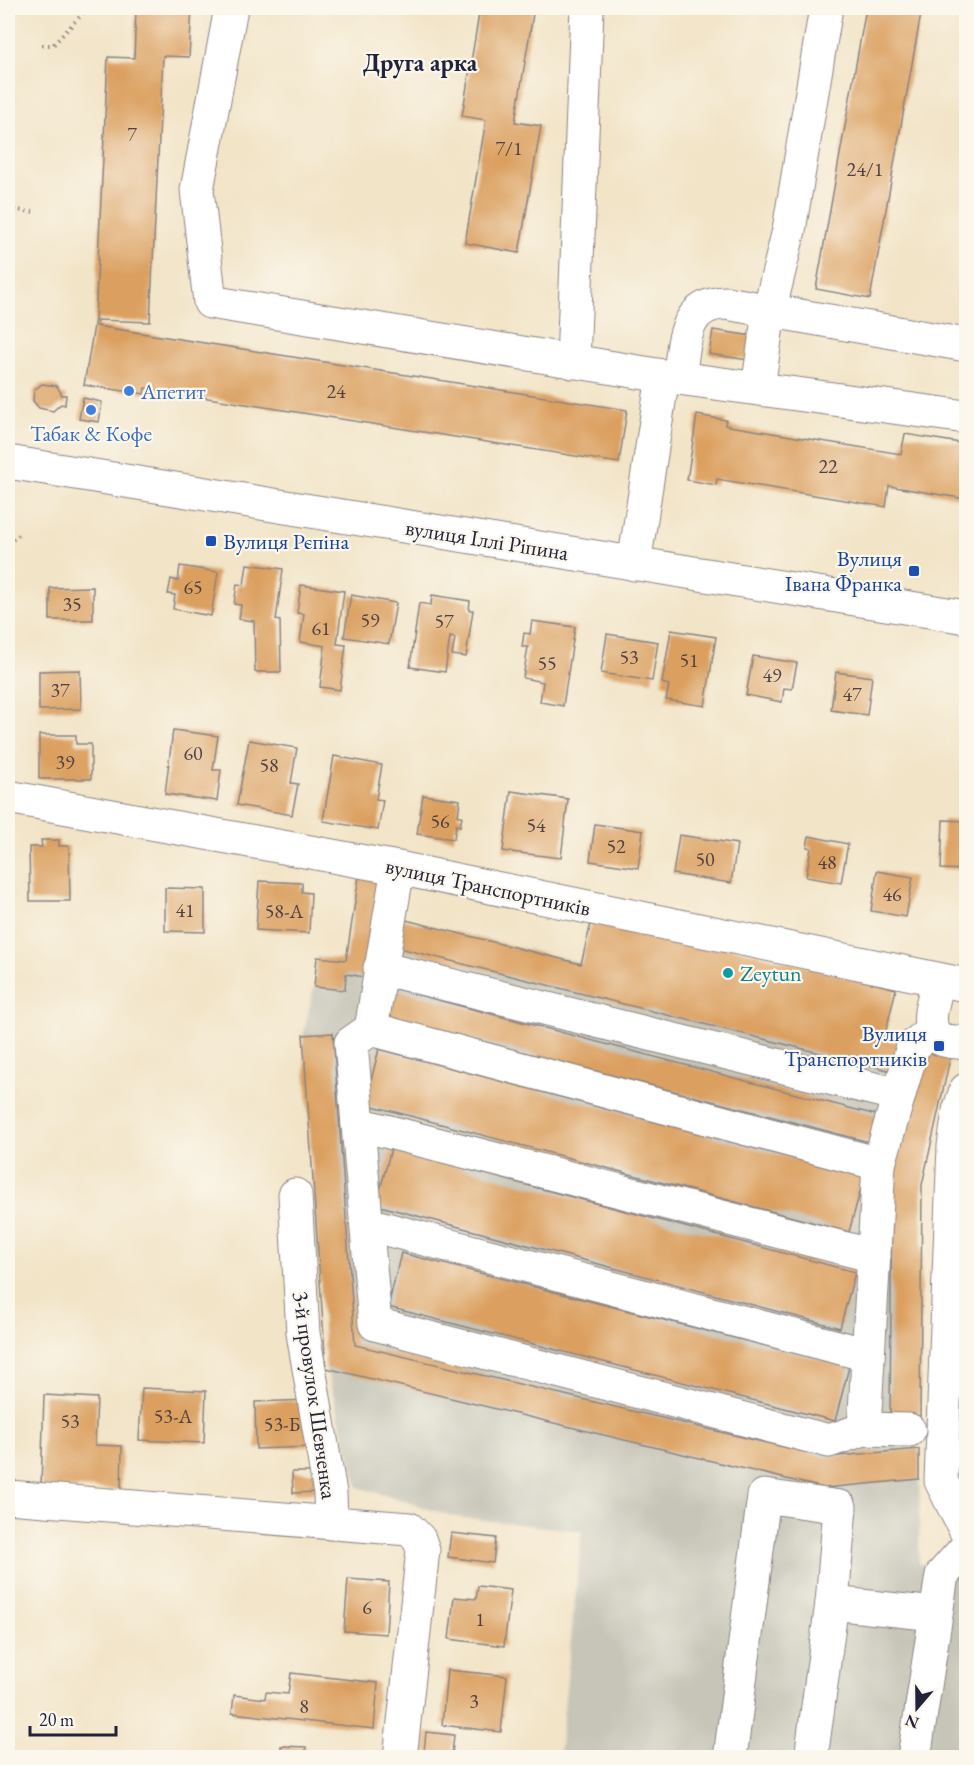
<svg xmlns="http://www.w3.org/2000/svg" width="974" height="1765" font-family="'EB Garamond',serif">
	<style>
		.industrial { fill: #c6c5b8 }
		.building { fill: #dba061 }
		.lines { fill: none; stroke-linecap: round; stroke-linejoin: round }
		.minor-casing { stroke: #8a8381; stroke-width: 35 }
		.major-casing { stroke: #8a8381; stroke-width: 35 }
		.path { stroke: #8a8381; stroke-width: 4; stroke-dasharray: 1.5 4.5; stroke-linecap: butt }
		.minor { stroke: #fff; stroke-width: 33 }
		.major { stroke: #fff; stroke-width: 33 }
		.shop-dot { fill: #3f7fe0; stroke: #fbf7ec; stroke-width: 2 }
		.transit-dot { fill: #1a4fb4; stroke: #fbf7ec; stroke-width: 2 }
		.culture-dot { fill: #0f9aa8; stroke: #fbf7ec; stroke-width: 2 }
		.labels { text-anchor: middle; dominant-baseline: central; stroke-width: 4.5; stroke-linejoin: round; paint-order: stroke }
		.number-label { font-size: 20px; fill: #504244 }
		.shop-label { font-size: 22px; fill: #366cbe; stroke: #fbf7ec; text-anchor: start }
		.street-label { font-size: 22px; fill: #22223b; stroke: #fbf7ec }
		.transit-label { font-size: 22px; fill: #164399; stroke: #fbf7ec; text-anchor: end }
		.culture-label { font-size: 22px; fill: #0d838f; stroke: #fbf7ec; text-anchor: start }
		.neighbourhood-label { font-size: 24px; font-weight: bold; fill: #22223b; stroke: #fbf7ec }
	</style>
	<rect width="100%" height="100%" fill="#fbf7ec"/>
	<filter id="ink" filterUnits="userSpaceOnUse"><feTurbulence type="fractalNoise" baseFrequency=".0167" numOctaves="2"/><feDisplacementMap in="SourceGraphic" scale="12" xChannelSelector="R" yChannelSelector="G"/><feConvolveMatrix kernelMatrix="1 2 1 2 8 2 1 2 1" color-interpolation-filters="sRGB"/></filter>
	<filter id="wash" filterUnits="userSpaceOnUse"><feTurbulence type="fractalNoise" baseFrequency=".008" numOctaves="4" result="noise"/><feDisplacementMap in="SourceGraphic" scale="24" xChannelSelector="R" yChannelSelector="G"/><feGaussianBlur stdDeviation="1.35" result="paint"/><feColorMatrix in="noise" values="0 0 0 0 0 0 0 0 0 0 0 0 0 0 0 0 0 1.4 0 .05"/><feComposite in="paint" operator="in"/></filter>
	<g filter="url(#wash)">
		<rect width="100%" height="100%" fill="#f2e4c7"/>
		<path class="industrial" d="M360 870 398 918 951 1054 922 1185 919 1564H966V1757H559L582 1531 455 1517 358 1487 326 1368 303 1035 314 987 317 957 346 960Z"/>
		<g id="blocks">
			<g class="building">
				<path d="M136 8H192L189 57 163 56 150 322 97 320V326L627 410 619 463 145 388 144 394 84 385 95 320 108 57 134 58Z"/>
				<path d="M480 8H534L515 122 541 126 519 253 465 243 486 120 462 116Z"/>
				<path d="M866 8H922L870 299 816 289Z"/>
				<path d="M713 330 752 336 748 360 709 354Z"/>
				<path d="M42 384 57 386 62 395H66L65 405 61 404 53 411 39 408 33 401 34 390Z"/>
				<path d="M83 398 102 402 99 422 79 419Z"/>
				<path d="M697 415 726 420 725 425 729 426 901 454 905 434 966 444V499L889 486 886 507 717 479 716 485 687 480Z"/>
				<path d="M247 564 283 569 276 620 280 621 281 672H255L254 621 239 619 241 605 234 604 237 584 244 585Z"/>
				<path d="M180 566 218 572 211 616 173 609 175 595 168 594 171 579 178 581Z"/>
				<path d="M301 585 344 591 337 644 346 645 340 690 320 687 325 646 300 642 304 614 297 613Z"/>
				<path d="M93 587V620H50V588Z"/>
				<path d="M351 595 396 603 389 644 344 637Z"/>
				<path d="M432 595 470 601 469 610H473L466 657 452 655 455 638 450 637 445 672 410 667 419 603 431 605Z"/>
				<path d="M532 621 575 627 563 706 540 702 543 682 523 678 528 647H522L524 633 530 634Z"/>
				<path d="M671 630 716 637 705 706 666 700 669 685 662 683Z"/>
				<path d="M607 634 658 642 652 681 601 673Z"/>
				<path d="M753 656 797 663 792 689 784 688 782 702 746 695Z"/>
				<path d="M80 670 81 709 39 710V671Z"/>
				<path d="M836 672 872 677 867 715 831 710Z"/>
				<path d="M173 730 218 736 213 770H221L217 801 165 794Z"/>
				<path d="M39 735H76V744H91V779H39Z"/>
				<path d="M249 740 297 748 291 783 298 784 292 815 237 805Z"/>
				<path d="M334 756 382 765 376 799 383 800 378 830 323 821Z"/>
				<path d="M511 791 568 799 561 858 503 851Z"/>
				<path d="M423 795 460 800 458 816H462L460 826 456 825 454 839 417 834Z"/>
				<path d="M943 820 966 821V870L941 869Z"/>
				<path d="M595 824 643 831 638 868 590 861Z"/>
				<path d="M679 835 737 844 731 883 673 874Z"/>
				<path d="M809 836 848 844 841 883 806 877 811 848 807 847Z"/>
				<path d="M41 840H59V846H69L70 901H30L29 847H42Z"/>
				<path d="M360 870 387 875 370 978 346 974 345 990 314 987 317 957 346 960Z"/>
				<path d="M877 871 913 877 906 917 871 911Z"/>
				<path d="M259 881 302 883V892L311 893 309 933 256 930Z"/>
				<path d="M165 888 205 889V932L165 931Z"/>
				<path d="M398 918 581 964 592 919 674 933 896 989 884 1039 903 1044 896 1072 391 946Z"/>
				<path d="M392 988 880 1116 873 1143 385 1016Z"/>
				<path d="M333 1033 355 1345 826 1457 919 1449V1479L824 1488 326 1368 303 1035Z"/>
				<path d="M922 1048 951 1054 922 1185 920 1416H890L892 1182Z"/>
				<path d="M379 1049 864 1177 849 1232 365 1104Z"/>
				<path d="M391 1149 855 1272 840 1328 376 1205Z"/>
				<path d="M401 1253 849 1367 835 1421 388 1307Z"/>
				<path d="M142 1388 206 1391 204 1443 139 1440Z"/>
				<path d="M44 1395 97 1398 95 1445 122 1446 121 1490 41 1487Z"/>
				<path d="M309 1400 310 1447 256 1449 255 1402Z"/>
				<path d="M292 1472H319L320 1492 293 1493Z"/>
				<path d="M451 1533 496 1538 493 1563 448 1557Z"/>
				<path d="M348 1579 389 1582 386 1634 344 1631Z"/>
				<path d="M478 1586 511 1590 504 1646 449 1639 454 1597 476 1599Z"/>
				<path d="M447 1670 507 1676 501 1732 442 1725Z"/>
				<path d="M291 1673 378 1683 374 1729 232 1713 234 1695 265 1699 266 1692 288 1694Z"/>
				<path d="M426 1732 454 1735 452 1754 424 1752Z"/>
				<path d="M281 1746 306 1747 305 1758H281Z"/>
			</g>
		</g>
	</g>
	<g filter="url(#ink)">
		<use href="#blocks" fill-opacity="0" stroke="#8a8381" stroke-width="1.5"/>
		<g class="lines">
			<g class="minor-casing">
				<g id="minor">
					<path d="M231 8 197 190 210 302 663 376 966 417"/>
					<path d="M573 362 587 8"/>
					<path d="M679 377C685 344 682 304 726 303L966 345"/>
					<path d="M758 388 769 312 789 230 826 8"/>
					<path d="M634 564 663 376"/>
					<path d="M8 797 398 868 966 985"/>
					<path d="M398 868 371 1029 351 1043 375 1324 829 1441 864 1429 909 1430"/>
					<path d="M380 968 899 1095"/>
					<path d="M939 980C935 995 922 1027 939 1038 945 1042 959 1042 966 1043"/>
					<path d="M371 1029 879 1164"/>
					<path d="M966 1090 959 1111 954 1146 941 1481 966 1531"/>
					<path d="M358 1124 874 1256"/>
					<path d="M295 1195 303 1333 330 1493 331 1523"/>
					<path d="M367 1224 868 1355"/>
					<path d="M864 1429 879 1164 913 1046 932 1031"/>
					<path d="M8 1497 409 1529 419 1539 423 1550 400 1758"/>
					<path d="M832 1603 935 1614"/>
					<path d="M730 1758 764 1496 840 1507 832 1603 811 1758"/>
					<path d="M914 1758 942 1575 966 1548"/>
				</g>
			</g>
			<g class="major-casing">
				<path id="major" d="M8 462 966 617"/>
			</g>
			<g class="path">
				<path d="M42 45H53L88 8"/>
				<path d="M8 209 33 212"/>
				<path d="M8 543 19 535"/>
			</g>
			<use href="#minor" class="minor"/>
			<use href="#major" class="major"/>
		</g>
	</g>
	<g class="shop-dot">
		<circle cx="129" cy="391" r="6"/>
		<circle cx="91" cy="410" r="6"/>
	</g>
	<g class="transit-dot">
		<rect x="205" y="535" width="12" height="12" rx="3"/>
		<rect x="908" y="565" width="12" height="12" rx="3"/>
		<rect x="933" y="1040" width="12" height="12" rx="3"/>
	</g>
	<circle class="culture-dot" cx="728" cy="973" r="6"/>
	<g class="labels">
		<g class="number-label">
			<text x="132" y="134">7</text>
			<text x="509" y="148">7/1</text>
			<text x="865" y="169">24/1</text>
			<text x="336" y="391">24</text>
			<text x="828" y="466">22</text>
			<text x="193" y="587">65</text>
			<text x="72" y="604">35</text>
			<text x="370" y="620">59</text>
			<text x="444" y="621">57</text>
			<text x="321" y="628">61</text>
			<text x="629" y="657">53</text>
			<text x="689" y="660">51</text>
			<text x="547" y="663">55</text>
			<text x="772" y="675">49</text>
			<text x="60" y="690">37</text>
			<text x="852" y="694">47</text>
			<text x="193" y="753">60</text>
			<text x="65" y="762">39</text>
			<text x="269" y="765">58</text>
			<text x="440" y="821">56</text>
			<text x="536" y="825">54</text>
			<text x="616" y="846">52</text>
			<text x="705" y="859">50</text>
			<text x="827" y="862">48</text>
			<text x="892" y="894">46</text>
			<text x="185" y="910">41</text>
			<text x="284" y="911">58-А</text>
			<text x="173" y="1416">53-А</text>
			<text x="70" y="1421">53</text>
			<text x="282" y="1424">53-Б</text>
			<text x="367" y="1607">6</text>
			<text x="480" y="1619">1</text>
			<text x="474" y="1701">3</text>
			<text x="304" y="1706">8</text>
		</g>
		<g class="shop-label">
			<text x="141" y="391">Апетит</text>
			<text x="91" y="433" text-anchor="middle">Табак &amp; Кофе</text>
		</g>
		<g class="street-label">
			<text transform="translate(487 540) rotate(9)">вулиця Іллі Ріпина</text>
			<text transform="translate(488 887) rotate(12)">вулиця Транспортників</text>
			<text transform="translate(315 1395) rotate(82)">3-й провулок Шевченка</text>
		</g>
		<g class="transit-label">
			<text x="223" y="541" text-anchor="start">Вулиця Рєпіна</text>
			<text x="902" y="558">Вулиця<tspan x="902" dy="25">Івана Франка</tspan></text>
			<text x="927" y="1033">Вулиця<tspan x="927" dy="25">Транспортників</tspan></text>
		</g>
		<g class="culture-label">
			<text x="740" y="973">Zeytun</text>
		</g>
		<g class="neighbourhood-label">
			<text x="420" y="62">Друга арка</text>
		</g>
	</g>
	<rect width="974" height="1765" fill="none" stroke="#fbf7ec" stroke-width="30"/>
	<g transform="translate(917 1708) rotate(200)" stroke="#fbf7ec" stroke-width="4.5" paint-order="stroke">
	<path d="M0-4.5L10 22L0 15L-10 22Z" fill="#22223b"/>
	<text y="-9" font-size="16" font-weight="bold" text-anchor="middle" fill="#22223b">N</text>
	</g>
	<path d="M30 1726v9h86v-9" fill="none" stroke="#22223b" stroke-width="3"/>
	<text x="39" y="1726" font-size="18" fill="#22223b" stroke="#fbf7ec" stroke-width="4.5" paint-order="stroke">20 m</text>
</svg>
